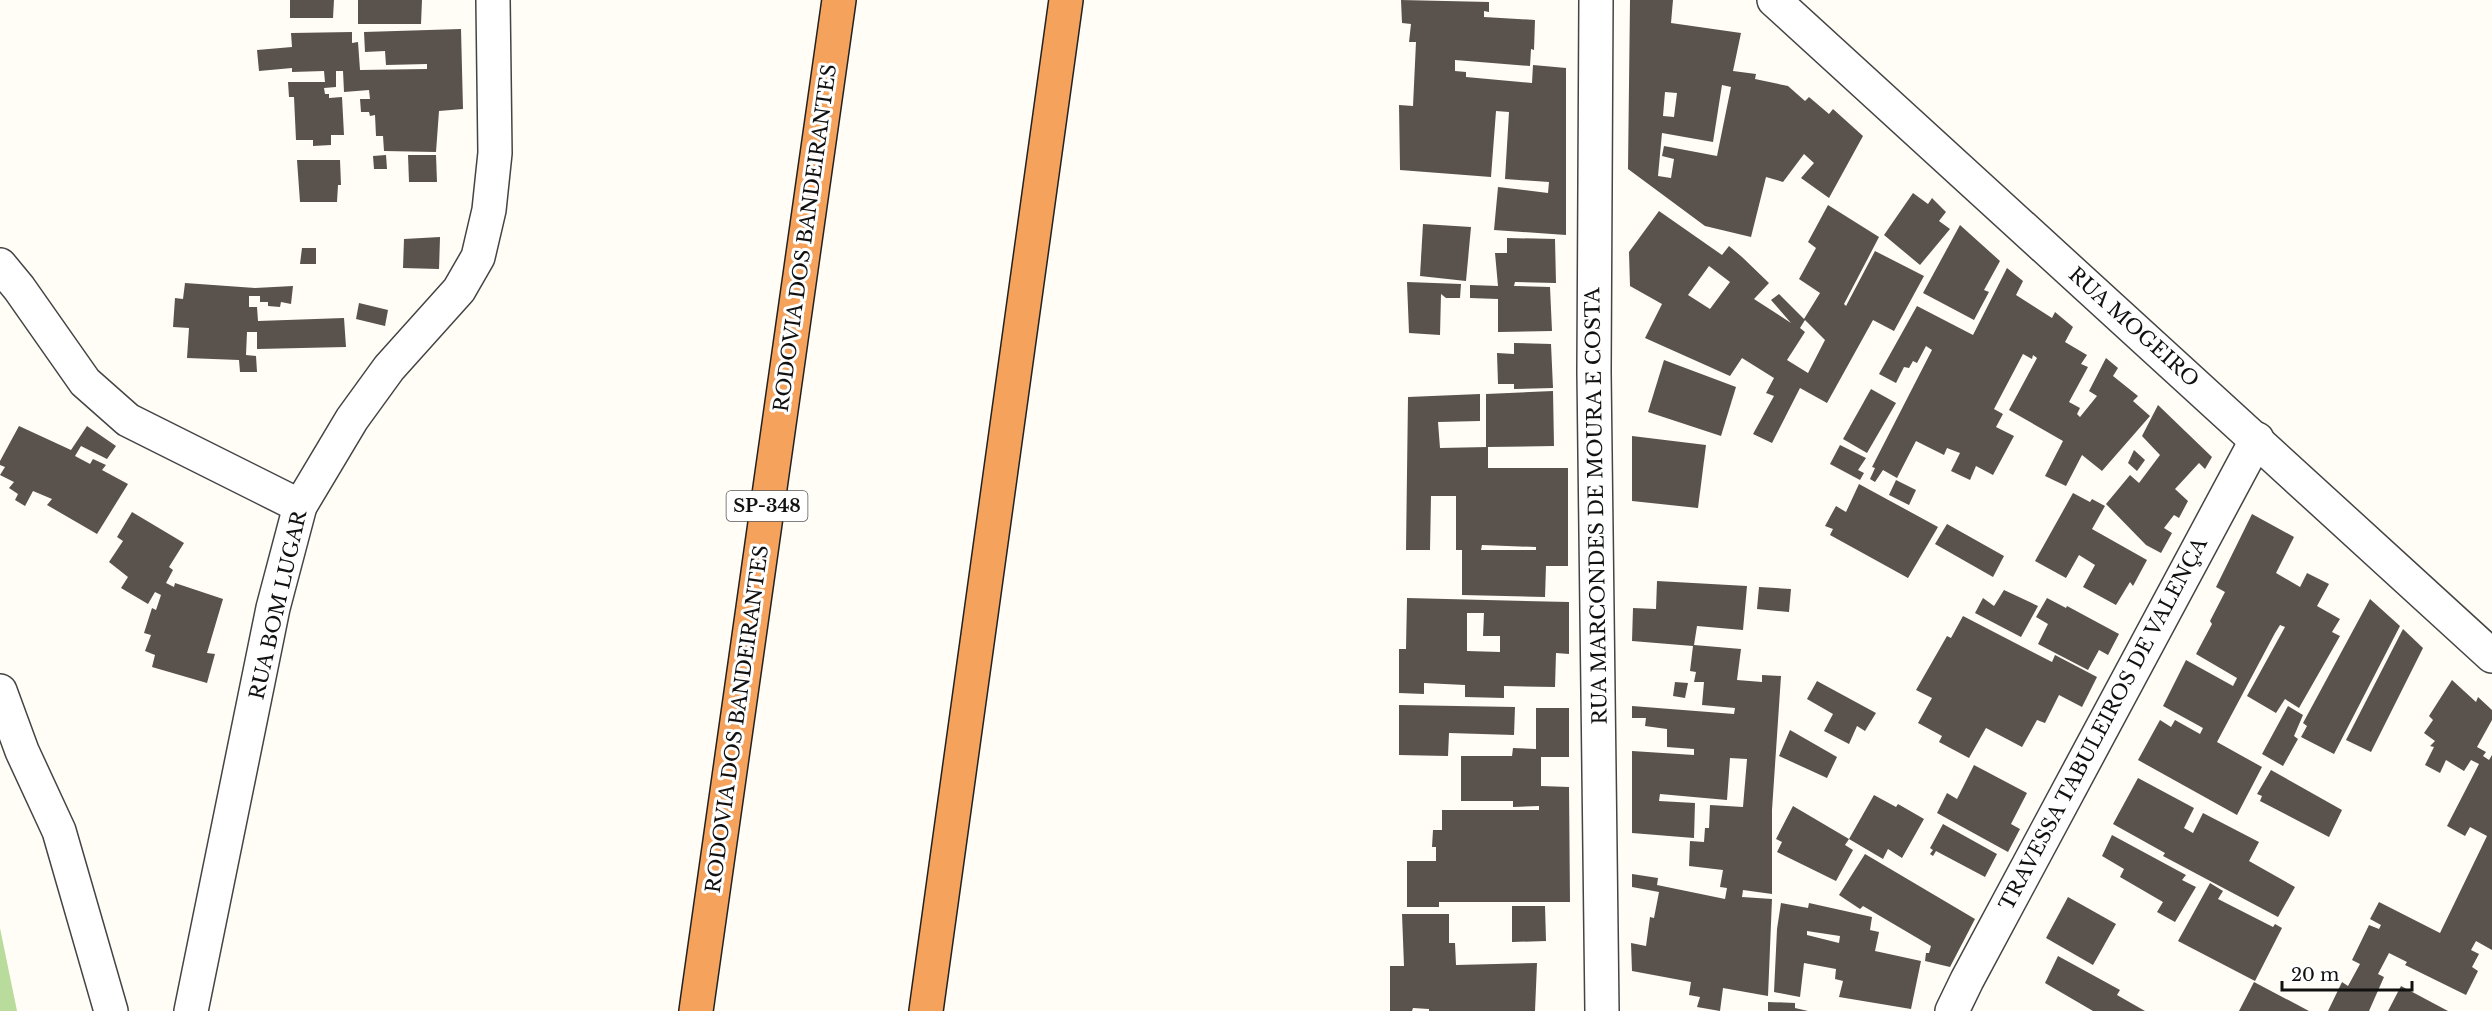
<svg xmlns="http://www.w3.org/2000/svg" width="2492" height="1011" font-family="'Libre Baskerville',serif">
	<style>
		.forest { fill: #b9dc9c }
		.building { fill: #5a524d; fill-rule: evenodd }
		.lines { fill: none; stroke-linecap: round; stroke-linejoin: round }
		.minor-casing { stroke: #444; stroke-width: 36 }
		.highway-casing { stroke: #222; stroke-width: 36 }
		.minor { stroke: #fff; stroke-width: 33 }
		.highway { stroke: #f5a25d; stroke-width: 33 }
		.labels { text-anchor: middle; dominant-baseline: central; stroke-width: 6; stroke-linejoin: round; paint-order: stroke }
		.shield { fill: #fff; stroke: #585858; stroke-width: 1.5 }
		.shield-label { font-size: 18px; font-weight: bold; fill: #111 }
		.street-label { font-size: 20px; fill: #111; stroke: #fff }
	</style>
	<rect width="100%" height="100%" fill="#fffdf5"/>
	<path class="forest" d="M0 928 17 1011H0Z"/>
	<g class="building">
		<path d="M290 0H334L333 18H290Z"/>
		<path d="M358 0H422L421 24H358Z"/>
		<path d="M1401 0 1489 2V12L1484 11V17L1535 20 1534 50 1531 49 1530 66 1455 60V71L1466 72V77L1532 83 1533 65 1566 68V235L1494 230 1498 187 1548 193 1549 182 1505 179 1509 112 1496 111 1491 177 1400 170 1399 105 1413 106 1416 42H1409L1411 24 1402 23Z"/>
		<path d="M1630 0H1673L1671 23 1741 33 1733 71 1756 74 1755 79 1788 86 1805 101 1809 97 1829 114 1833 109 1863 136 1829 198 1801 178 1814 163 1804 154 1783 182 1766 177 1751 237 1705 226 1628 169ZM1722 85 1731 87 1717 156 1664 146 1662 156 1674 159 1671 178 1658 176 1662 133 1713 142ZM1665 92 1677 93 1674 117 1663 116Z"/>
		<path d="M461 29 463 109 439 111 436 152 384 151 383 136H376L375 115 370 116 369 112H361L360 99H370L369 90 344 92 343 71H336V87L324 88 325 94H329V98L342 97 344 135H331V145L313 146V140H296L294 97H289L288 82H325L324 71 292 72V68L259 71 257 50 292 47 291 33 352 32V43L358 42 360 70 427 69V64L386 65 385 51 365 52 364 32Z"/>
		<path d="M386 155 387 169H374L373 156Z"/>
		<path d="M408 155H436L437 182H409Z"/>
		<path d="M297 160H340L341 185H338L337 202H300Z"/>
		<path d="M1913 193 1928 204 1932 198 1946 212 1939 221 1950 229 1920 265 1884 235Z"/>
		<path d="M1828 205 1879 237 1844 304 1846 306 1875 251 1924 276 1894 331 1873 320 1827 403 1800 388 1772 443 1753 434 1774 396 1766 393 1774 378 1742 358 1730 376 1645 338 1662 304 1630 286 1629 252 1659 211 1722 255 1729 246 1742 257 1769 283 1754 299 1791 323 1771 300 1779 294 1804 319 1820 293 1799 279 1816 248 1808 242ZM1709 266 1730 282 1710 309 1688 295ZM1805 320 1825 340 1808 373 1787 360 1805 332 1800 328Z"/>
		<path d="M1423 224 1471 227 1466 281 1420 276Z"/>
		<path d="M1960 225 2000 261 1984 290 1989 292 1974 320 1923 293Z"/>
		<path d="M440 237 439 269 403 268 404 239Z"/>
		<path d="M1507 238 1555 239 1556 283 1515 282 1514 286 1550 287 1552 331 1498 332V299L1470 298V285L1498 286 1495 253H1507Z"/>
		<path d="M302 248H316V264H300Z"/>
		<path d="M2007 268 2023 281 2016 295 2052 318 2055 312 2073 327 2065 342 2087 355 2081 364 2088 367 2069 402 2080 408 2077 414 2080 417 2097 396 2089 391 2106 358 2118 368 2113 376 2138 396 2133 401 2150 416 2102 471 2082 455 2066 486 2045 476 2063 441 2009 410 2037 358 2033 355 2032 359 2023 354 1994 409 2003 414 1996 427 2014 436 1993 475 1976 466 1970 480 1951 471 1960 453 1947 448 1944 455 1916 441 1897 478 1883 470 1875 482 1870 479 1875 468 1872 467 1932 350 1926 346 1917 363 1913 361 1909 368 1904 367 1896 383 1879 374 1917 306 1973 335Z"/>
		<path d="M1407 282 1461 284 1460 298H1446L1441 294 1440 335 1409 333Z"/>
		<path d="M185 283 255 288 293 286 291 304 281 302 280 307 268 306V302H260V296H249V307H257L258 321 344 318 346 347 257 349V332H247L246 355 256 356 257 372H240L239 360 187 358 189 328 173 327 175 298 183 299Z"/>
		<path d="M359 303 388 310 385 326 356 319Z"/>
		<path d="M1514 343 1551 344 1553 388 1514 389V384H1498L1497 353 1514 354Z"/>
		<path d="M1664 360 1736 387 1721 436 1648 412Z"/>
		<path d="M1871 389 1896 403 1867 453 1843 439Z"/>
		<path d="M1553 391 1554 446 1486 447V394Z"/>
		<path d="M1480 394V421L1438 422 1440 448 1488 447V468H1568V566H1546L1545 597 1462 595V550H1456V496H1431L1430 550H1406L1408 397ZM1482 545 1536 547V550H1481Z"/>
		<path d="M2158 405 2212 457 2205 469 2199 463 2175 489 2188 501 2179 518 2174 515 2164 528 2172 533 2161 553 2146 545 2106 504 2130 475 2139 483 2160 455 2142 436Z"/>
		<path d="M19 426 71 450 87 426 116 446 107 459 81 446 75 456 90 464 93 459 106 465 102 470 128 484 97 534 47 505 52 499 33 491 25 506 15 500 18 494 9 488 14 482 0 475 5 467 0 465V461Z"/>
		<path d="M1632 436 1706 445 1698 508 1632 501Z"/>
		<path d="M1840 445 1866 458 1858 470 1864 473 1860 480 1830 464Z"/>
		<path d="M2134 450 2145 460 2137 471 2128 463Z"/>
		<path d="M1896 480 1916 490 1909 505 1889 495Z"/>
		<path d="M1859 484 1938 527 1908 578 1830 535 1833 529 1825 526 1836 506 1846 512Z"/>
		<path d="M2073 493 2090 502 2092 499 2105 506 2092 529 2147 560 2133 586 2130 582 2116 605 2083 587 2095 565 2079 555 2066 578 2035 561Z"/>
		<path d="M132 512 184 543 169 567 173 570 166 583 174 587 175 583 223 599 207 653 215 654 207 683 152 667 155 655 145 651 151 635 144 633 152 608 156 610 161 595 155 592 148 604 121 588 128 577 109 562 123 541 117 537Z"/>
		<path d="M2252 514 2294 537 2276 573 2300 587 2307 573 2329 584 2317 606 2340 619 2332 632 2340 636 2299 708 2285 699 2276 713 2247 696 2285 627 2280 625 2275 633 2217 742 2262 767 2237 815 2138 760 2160 720 2171 727 2175 720 2200 734 2203 728 2163 706 2186 660 2233 686 2237 678 2196 654 2212 624 2210 621 2225 592 2216 587Z"/>
		<path d="M1947 524 2004 556 1993 577 1935 544Z"/>
		<path d="M1657 581 1747 586 1743 630 1697 626 1694 645 1741 649 1737 680 1762 682V675L1781 676 1772 810V894L1743 890 1742 897 1772 899 1768 996 1723 988 1720 1011 1697 1007 1700 997 1689 995 1691 982 1632 971 1631 943 1646 946 1650 917 1654 918 1659 892 1632 887V874L1658 878 1657 885 1725 899 1727 888 1720 887 1723 870 1689 866 1690 841 1704 842 1705 828H1709L1710 805 1743 807 1747 759 1730 758 1727 800 1660 794 1659 801 1695 803 1694 838 1632 833V751L1694 755V749L1667 747V729L1645 726 1646 718H1632V706L1734 714 1735 708 1702 705 1704 682H1694L1696 672 1690 671 1693 646 1632 641 1633 608 1656 609Z"/>
		<path d="M1759 587 1791 589 1789 612 1757 609Z"/>
		<path d="M2004 590 2038 606 2021 637 1975 613 1983 598 1994 606Z"/>
		<path d="M1407 598 1569 602V654L1556 653 1555 687 1504 686V698L1465 697V685L1424 683V694L1399 693V649H1406ZM1467 613H1484L1483 636H1500V652L1467 651Z"/>
		<path d="M2047 598 2066 608 2067 606 2119 634 2108 655 2099 650 2088 670 2038 644 2048 624 2036 617Z"/>
		<path d="M2370 599 2400 626 2334 754 2301 737 2307 726 2303 723Z"/>
		<path d="M1963 616 2052 662 2055 655 2097 677 2082 707 2059 695 2045 723 2037 720 2022 747 1986 728 1969 758 1939 742 1942 736 1918 723 1932 698 1916 690 1947 636 1951 638Z"/>
		<path d="M2403 629 2423 648 2371 752 2346 740Z"/>
		<path d="M2452 680 2476 702 2478 697 2492 710V720L2477 747 2486 752 2483 756 2489 760 2492 755V950L2476 941 2471 950 2479 954 2472 967 2478 971 2466 995 2405 965 2407 962 2389 953 2378 974 2384 977 2369 1011H2328L2342 982 2348 986 2360 964 2352 960 2369 925 2379 929 2381 925 2370 919 2379 902 2440 933 2487 836 2470 827 2465 836 2447 826 2479 764 2471 760 2464 771 2446 760 2440 773 2425 765 2434 747 2430 746 2435 741 2424 733 2433 720 2429 716Z"/>
		<path d="M1817 681 1876 713 1865 731 1857 726 1849 744 1824 731 1833 714 1807 699Z"/>
		<path d="M1675 682 1688 683 1685 698 1673 696Z"/>
		<path d="M1399 705 1515 707 1514 735 1449 733 1448 756 1399 755Z"/>
		<path d="M2288 706 2303 715 2294 736 2298 739 2283 766 2262 754Z"/>
		<path d="M1536 708H1569V757H1541V786L1569 787 1570 902H1439V907H1407V861H1436V847H1432L1433 830H1442V810H1539V806L1513 807V801H1461V756H1512L1513 748 1536 749Z"/>
		<path d="M1790 730 1837 757 1827 778 1779 756Z"/>
		<path d="M1974 765 2027 793 2011 824 2020 829 2008 852 1937 813 1947 793 1957 799Z"/>
		<path d="M2271 770 2342 810 2329 837 2260 801 2262 796 2257 794Z"/>
		<path d="M2138 778 2194 808 2184 828 2193 833 2203 813 2259 842 2249 861 2295 887 2278 917 2163 856 2165 853 2113 824Z"/>
		<path d="M1874 795 1896 807 1898 804 1924 819 1902 858 1888 849 1883 859 1849 839Z"/>
		<path d="M1793 806 1849 839 1845 845 1853 850 1836 881 1777 852 1782 842 1776 839Z"/>
		<path d="M1943 824 1997 854 1985 877 1936 851 1933 856 1930 854 1933 850 1930 848Z"/>
		<path d="M2112 835 2186 875 2182 880 2196 887 2175 922 2157 912 2163 902 2120 877 2124 869 2102 856Z"/>
		<path d="M1865 854 1975 919 1950 967 1925 961 1926 953H1929L1931 946 1863 906 1860 909 1839 895Z"/>
		<path d="M2210 883 2223 891 2218 899 2273 927 2275 924 2282 928 2255 981 2178 941Z"/>
		<path d="M2068 897 2116 924 2093 965 2046 938Z"/>
		<path d="M1781 903 1808 908 1809 903 1872 917 1870 930 1879 932 1875 951 1921 961 1911 1009 1839 997 1843 981 1835 979 1836 969 1804 963 1800 997 1774 992 1777 929ZM1807 931 1840 936 1839 943 1807 935Z"/>
		<path d="M1512 906H1545L1546 941 1512 942Z"/>
		<path d="M1402 914H1449V943H1455L1456 965 1537 963 1535 1011H1429V1009L1413 1008 1412 1011H1390V966H1404Z"/>
		<path d="M2058 956 2120 990 2117 995 2145 1011H2093L2045 983Z"/>
		<path d="M2254 982 2309 1011H2239Z"/>
		<path d="M2401 986 2448 1011H2388Z"/>
		<path d="M1768 1002 1795 1003V1008L1808 1011H1768Z"/>
	</g>
	<g class="lines">
		<g class="minor-casing">
			<g id="minor">
				<path d="M1596 0 1594 372 1602 1011"/>
				<path d="M1774 0 2492 656"/>
				<path d="M0 265 19 288 85 382 128 420 300 506"/>
				<path d="M0 691 22 751 59 831 111 1011"/>
				<path d="M191 1011 273 608 300 506 352 419 389 368 459 290 478 257 489 210 495 153 493 0"/>
				<path d="M1952 1011 1967 980 2257 439"/>
			</g>
		</g>
		<g class="highway-casing">
			<g id="highway">
				<path d="M696 1011 839 0"/>
				<path d="M926 1011 1066 0"/>
			</g>
		</g>
		<use href="#minor" class="minor"/>
		<use href="#highway" class="highway"/>
	</g>
	<g class="labels">
		<rect class="shield" x="726.5" y="491" width="81" height="30" rx="4.5"/>
		<g class="shield-label">
			<text x="767" y="506">SP-348</text>
		</g>
		<g class="street-label">
			<text transform="translate(805 238) rotate(-82)">RODOVIA DOS BANDEIRANTES</text>
			<text transform="translate(2134 327) rotate(42)">RUA MOGEIRO</text>
			<text transform="translate(1596 506) rotate(-91)">RUA MARCONDES DE MOURA E COSTA</text>
			<text transform="translate(278 605) rotate(-77)">RUA BOM LUGAR</text>
			<text transform="translate(737 719) rotate(-82)">RODOVIA DOS BANDEIRANTES</text>
			<text transform="translate(2103 724) rotate(-62)">TRAVESSA TABULEIROS DE VALENÇA</text>
		</g>
	</g>
	<path d="M2282 981v9h130v-9" fill="none" stroke="#111111" stroke-width="3"/>
	<text x="2291" y="981" font-size="18" fill="#111111" stroke="#ffffff" stroke-width="4.5" paint-order="stroke">20 m</text>
</svg>
